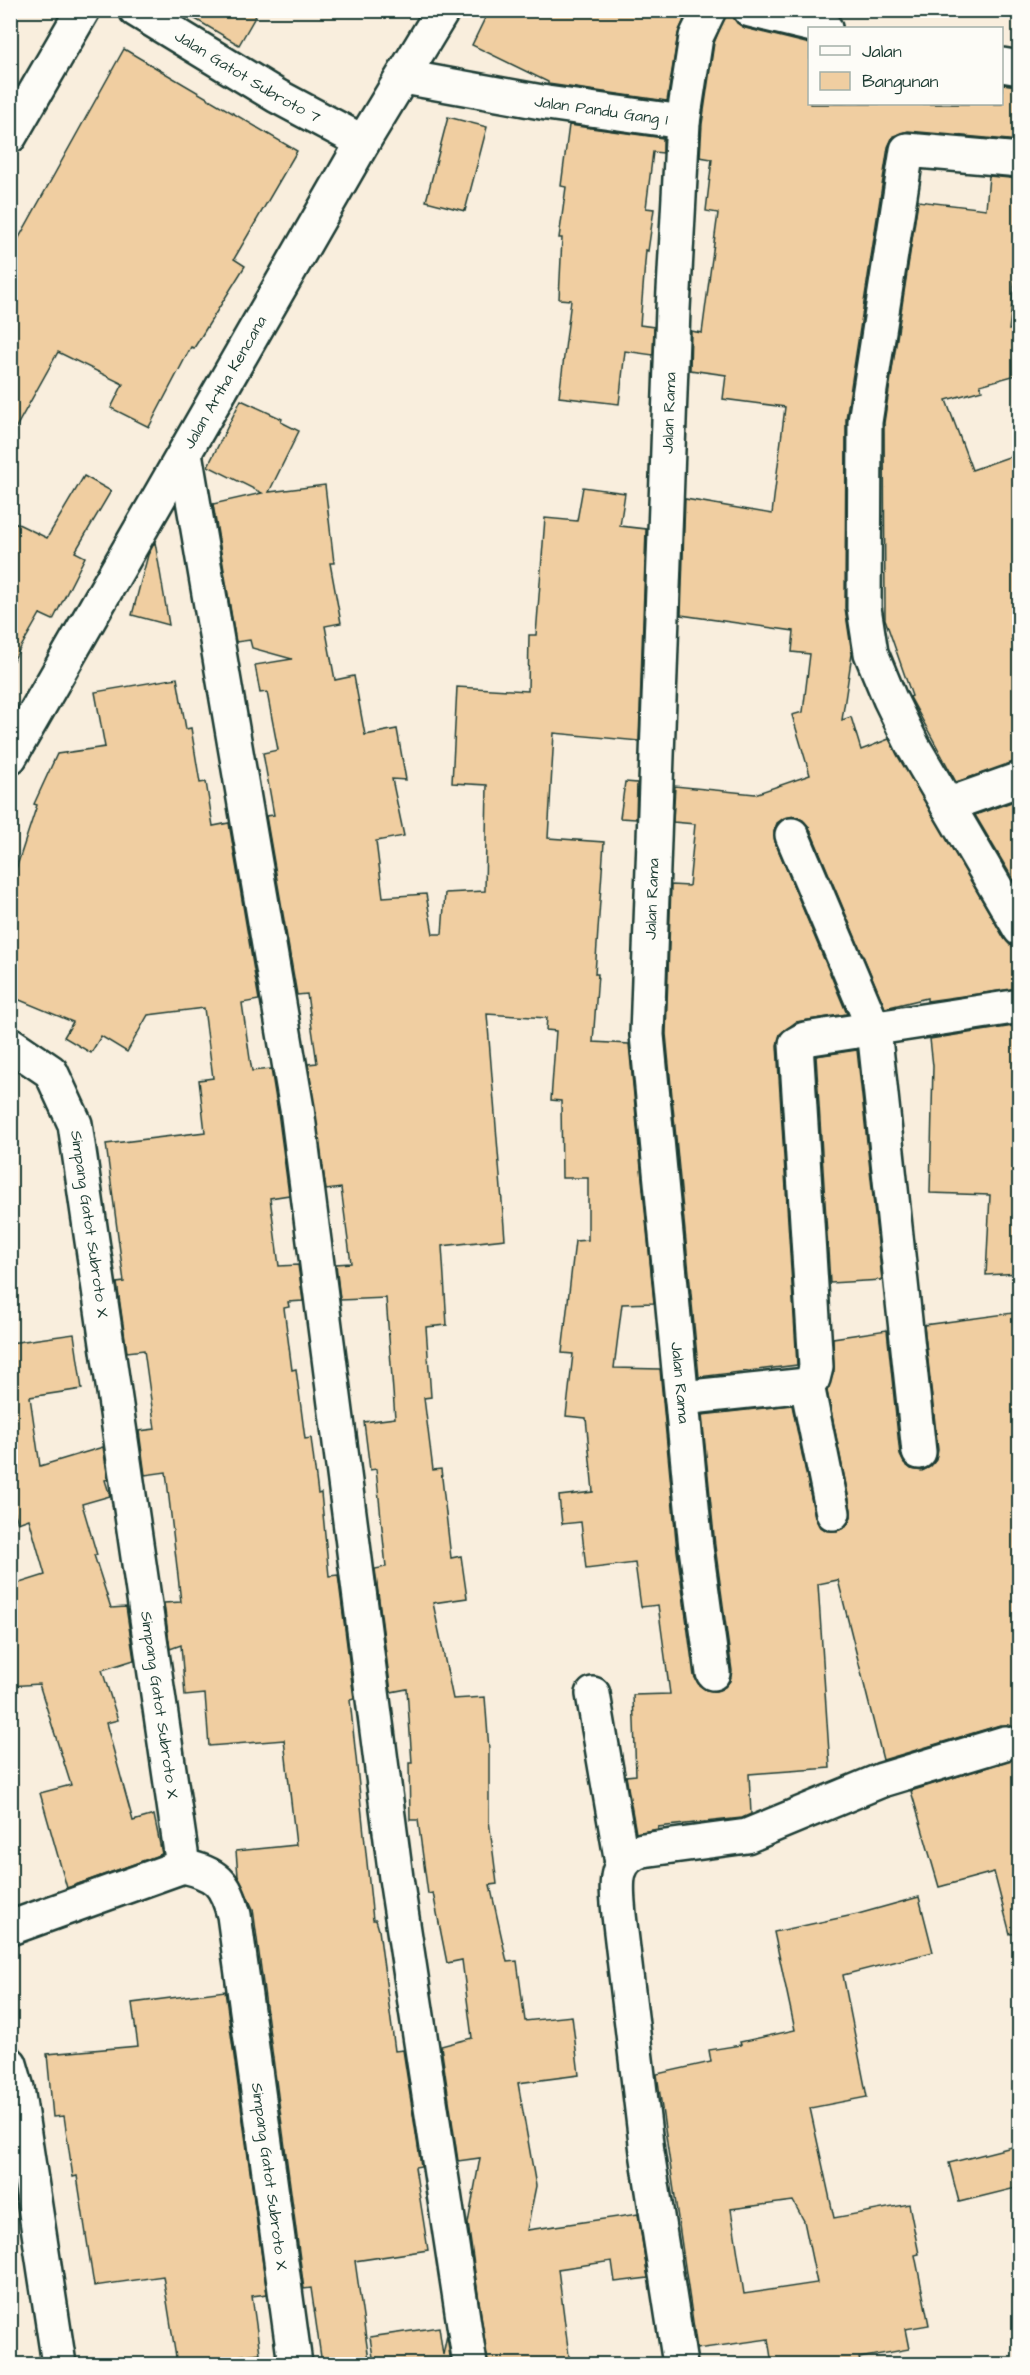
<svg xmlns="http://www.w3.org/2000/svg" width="1030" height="2375" font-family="'Architects Daughter',sans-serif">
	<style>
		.building { fill: #f0cea1; stroke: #1f3d34; stroke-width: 1.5; fill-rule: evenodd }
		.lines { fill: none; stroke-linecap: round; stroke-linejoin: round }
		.street-casing { stroke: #1f3d34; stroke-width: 38 }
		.street { stroke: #fdfcf7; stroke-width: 33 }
		.labels { text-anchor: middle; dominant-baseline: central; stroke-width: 4.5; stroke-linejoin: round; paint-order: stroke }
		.street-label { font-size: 16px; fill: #1f3d34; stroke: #fdfcf7 }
	</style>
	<rect width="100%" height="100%" fill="#f9eedd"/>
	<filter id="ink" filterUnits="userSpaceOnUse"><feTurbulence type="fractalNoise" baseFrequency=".0167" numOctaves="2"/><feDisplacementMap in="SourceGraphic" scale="12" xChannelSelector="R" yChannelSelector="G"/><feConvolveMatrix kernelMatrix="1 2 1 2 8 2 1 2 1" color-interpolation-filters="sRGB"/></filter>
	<g filter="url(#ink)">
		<g class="building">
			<path d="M180 10H259L239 45Z"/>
			<path d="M489 10H688L678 34 667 101 548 84V82L472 45Z"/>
			<path d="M727 10H732L737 23 745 28 810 44V104H1002V84L1020 86V141L908 131 893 136 888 147 846 419 845 608 852 654 842 720 851 717 861 750 889 739 1004 938 1010 945 1020 948V988L927 1001V998L885 1008 809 827 803 820 794 816 784 818 777 823 774 832 775 842 847 1014 796 1022 780 1034 777 1045 797 1365 699 1377 666 1034 671 885 689 886 695 824 673 822 675 786 755 794 810 775 792 715 803 712 810 654 792 652 794 631 681 615 685 499 772 514 785 407 723 399 726 375 690 370 691 331 702 333 718 213 706 211 712 159 700 157 702 124 714 43Z"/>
			<path d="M124 49 297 151 234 259 245 266 194 348 191 347 149 427 111 408 123 384 58 352 10 438V254Z"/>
			<path d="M448 117 487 127 465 211 426 201Z"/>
			<path d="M569 125 663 138V153L653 152 646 208 654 209 648 251 646 250 640 325 654 327 653 355 625 351 619 404 559 397 571 300 559 299 562 238H559L566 187 561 186Z"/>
			<path d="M989 176 1020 179V230L1009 330 1020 327V374L980 385 982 390 946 400 972 470 1020 453V637L1011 640 1020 663V761L956 782 910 697 912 696 885 619 884 423 918 201 986 209Z"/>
			<path d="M241 400 282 419 281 422 299 431 269 492 325 485 334 563H330L341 623 325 626 335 680 354 676 365 735 397 729 406 780 392 779 404 836 376 841 383 897 426 894 433 934H442L445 893 485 891 487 785 452 783 457 687 528 691 529 635H536L545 518 577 521 583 487 625 493 620 526 646 529 639 741 554 733 548 838 604 842 595 974H598L593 1042 629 1044 654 1303 622 1304 614 1368 660 1369 677 1551 694 1676 699 1685 706 1690 716 1691 725 1687 730 1681 732 1671 715 1546 702 1415 792 1405 815 1517 819 1526 827 1531H837L846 1527 851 1518V1510L827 1391 834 1371 833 1338 887 1330 900 1455 904 1463 911 1469 922 1471 930 1467 936 1460 938 1450 924 1325 1020 1312V1729L1000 1725 883 1760 838 1580 818 1584 830 1768 749 1774 751 1814 742 1818 658 1827V1829L636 1833 626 1776 636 1775 633 1695 670 1694 658 1605 641 1607 635 1563 586 1569 581 1522 562 1524 559 1496 593 1492 586 1418 566 1416 573 1354 562 1353 575 1241 588 1240V1178H562L561 1101 551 1100 556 1031 546 1030 547 1018 487 1014 505 1239 442 1246 447 1325 426 1327 431 1397 424 1398 433 1470 441 1469 451 1558 461 1556 467 1598 433 1603 453 1699 485 1697 489 1750V1820L497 1884 490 1885 507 1962 517 1961 525 2021 572 2016 579 2075 518 2083 536 2186 527 2230 638 2214 648 2278 615 2282 612 2261 558 2269 570 2364H488L468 2223 480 2158 458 2161 441 2046 472 2038 462 1960 447 1963 433 1893 428 1894 418 1820H410L409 1763H412L407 1689 391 1692 375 1569 386 1567 376 1469 370 1470 364 1422 395 1418 386 1298 340 1300 336 1264 351 1263 341 1188 326 1190 308 1064 317 1063 307 994 297 995 266 816 274 815 263 753 278 750 267 692 260 693 255 665 292 659 252 648 250 640 236 642 213 504 262 493 208 466Z"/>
			<path d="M84 476 111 491 75 552 85 557 53 620 40 614 10 666V520L47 538Z"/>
			<path d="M155 542 169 625 132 615 148 555Z"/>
			<path d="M177 678 186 729 191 728 200 783 206 782 213 826 229 823 259 1000 242 1003 250 1059 252 1071 271 1069 278 1112 289 1195 270 1198 279 1266 298 1265 303 1301 288 1302 289 1307 284 1308 292 1370 296 1369 305 1439 311 1438 318 1494 321 1493 329 1576 338 1575 354 1699 350 1700 373 1920H376L379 1930 395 2051 403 2050 421 2166 415 2167 428 2250 355 2261 369 2360 333 2364H322L311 2288 304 2289 253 1909 238 1876 236 1851 296 1845 284 1740 209 1746 205 1694 185 1696 181 1645 170 1649 164 1603 181 1602 166 1472 145 1475 139 1431 155 1429 144 1350 127 1352 117 1283 124 1282 106 1144 205 1132 199 1080 213 1078 204 1008 148 1015 127 1052 101 1036 91 1053 64 1037 73 1022 10 996V867L16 869 37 805 34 804 57 754 105 747 95 692Z"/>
			<path d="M625 782 637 783 636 819 620 818Z"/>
			<path d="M1020 799V891L975 815Z"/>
			<path d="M1020 1025V1273L986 1275 990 1195 930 1193 933 1066 930 1039Z"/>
			<path d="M857 1050 882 1280 830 1283 816 1056Z"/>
			<path d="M74 1334 82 1389 30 1397 40 1466 103 1447 108 1479 105 1480 110 1496 82 1504 97 1555H94L111 1608 126 1607 134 1660 102 1670 118 1720 106 1723 133 1821 154 1815 162 1854 67 1888 40 1793 71 1785 39 1684 10 1686V1586L45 1575 29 1519 18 1523 10 1497V1343Z"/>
			<path d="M1013 1759 1020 1784V1933L1010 1934 994 1872 939 1887 911 1791Z"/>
			<path d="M919 1897 933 1952 843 1975 867 2097 810 2108 834 2218 909 2204 919 2254 915 2255 929 2325 905 2329 909 2349 859 2358 861 2364H772L768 2339 697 2349 657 2074 711 2062 709 2050 741 2045 740 2042 795 2030 774 1932 858 1914ZM793 2201 804 2221 817 2283 744 2294 731 2209Z"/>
			<path d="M225 1991 267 2294 252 2296 260 2353 177 2364 163 2276 94 2286 77 2176 73 2177 64 2116 53 2117 47 2054 138 2046 132 2003Z"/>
			<path d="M1020 2145V2187L959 2202 949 2163Z"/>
			<path d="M439 2327 443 2355 447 2335 451 2364H374L370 2337Z"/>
		</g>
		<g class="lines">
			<g class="street-casing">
				<g id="street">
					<path id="s1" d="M136 10 277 96 363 142"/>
					<path d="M750 10 825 28"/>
					<path d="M1002 65 1020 68"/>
					<path id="s2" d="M404 77 547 103 683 122 696 37 709 10"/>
					<path id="s3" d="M683 122 673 309 647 1035 696 1548 713 1673"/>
					<path d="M10 136 83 10"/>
					<path d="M1020 160 907 150 865 422 864 608 871 653 890 699 913 746 1020 929"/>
					<path d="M185 453 297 1109 396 1878 470 2364"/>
					<path id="s4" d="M10 757 363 142 443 10"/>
					<path d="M947 805 1020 779"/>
					<path d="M792 835 874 1029 919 1452"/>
					<path id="s5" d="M10 1044 51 1072 75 1124 183 1866C217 1874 225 1882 234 1915L295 2364"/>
					<path d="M807 1385 833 1513"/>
					<path d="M682 1398 807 1385 813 1379 816 1367 796 1044 805 1039 1020 1006"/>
					<path d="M593 1694 622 1863"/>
					<path d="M10 1928 183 1866"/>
					<path d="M10 2064 17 2088 59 2364"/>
					<path d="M680 2364 647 2152 619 1915C617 1888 611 1859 643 1850L747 1836 882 1780 1005 1743"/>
				</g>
			</g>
			<use href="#street" class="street"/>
		</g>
	</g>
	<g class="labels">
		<g class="street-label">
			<text stroke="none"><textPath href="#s1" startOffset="130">Jalan Gatot Subroto 7</textPath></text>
			<text stroke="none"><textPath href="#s2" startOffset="200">Jalan Pandu Gang 1</textPath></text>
			<text stroke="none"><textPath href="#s4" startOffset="432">Jalan Artha Kencana</textPath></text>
			<text transform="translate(669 413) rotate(-88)">Jalan Rama</text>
			<text transform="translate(652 899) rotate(-88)">Jalan Rama</text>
			<text stroke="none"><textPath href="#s5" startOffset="208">Simpang Gatot Subroto X</textPath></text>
			<text stroke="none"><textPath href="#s3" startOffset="1263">Jalan Rama</textPath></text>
			<text stroke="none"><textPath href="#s5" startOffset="694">Simpang Gatot Subroto X</textPath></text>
			<text stroke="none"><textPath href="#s5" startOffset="1197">Simpang Gatot Subroto X</textPath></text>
		</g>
	</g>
	<rect width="1030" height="2375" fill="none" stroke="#fdfcf7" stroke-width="36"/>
	<rect x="18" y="18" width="994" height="2339" fill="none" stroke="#1f3d34" stroke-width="2" filter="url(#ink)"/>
	<rect x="808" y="27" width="195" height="78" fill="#fdfcf7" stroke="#a4b0a9" stroke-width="1.5"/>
	<rect x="820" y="46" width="30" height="9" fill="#fdfcf7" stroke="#a4b0a9" stroke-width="1.5"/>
	<text x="862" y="57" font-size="18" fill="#1f3d34">Jalan</text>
	<rect x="820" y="72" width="30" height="18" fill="#f0cea1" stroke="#a4b0a9" stroke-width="1.5"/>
	<text x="862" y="87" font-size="18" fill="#1f3d34">Bangunan</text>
</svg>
